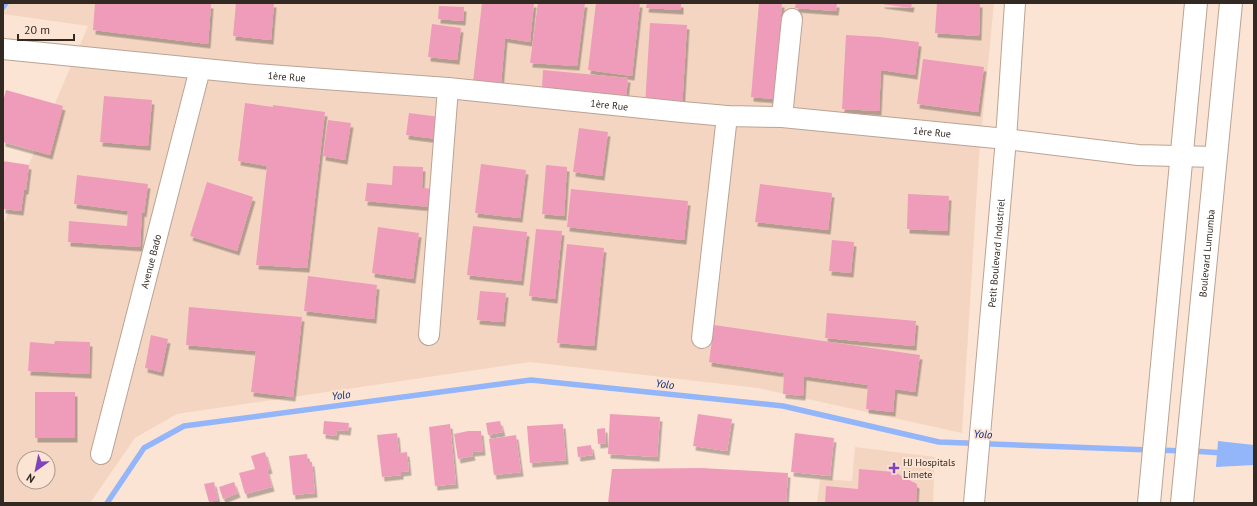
<svg xmlns="http://www.w3.org/2000/svg" width="1257" height="506" font-family="'PT Sans',sans-serif">
	<style>
		.built { fill: #f4d5c2; fill-rule: evenodd }
		.water { fill: #93b5f9 }
		.lines { fill: none; stroke-linecap: round; stroke-linejoin: round }
		.stream { stroke: #93b5f9; stroke-width: 5.5 }
		.building { fill: #ee9cba; filter: url(#shadow) }
		.minor-casing { stroke: #baa395; stroke-width: 22 }
		.highway-casing { stroke: #baa395; stroke-width: 24 }
		.minor { stroke: #fff; stroke-width: 20 }
		.highway { stroke: #fff; stroke-width: 22 }
		.poi-dot { fill: #8043b9; stroke: #fce4d4; stroke-width: 1.5 }
		.labels { text-anchor: middle; dominant-baseline: central; stroke-width: 4; stroke-linejoin: round; paint-order: stroke }
		.street-label { font-size: 10px; fill: #322923; stroke: #fce4d4 }
		.poi-label { font-size: 10px; fill: #322923; stroke: #fce4d4; text-anchor: start }
		.water-label { font-size: 11px; font-style: italic; fill: #102e7a; stroke: #fce4d4 }
	</style>
	<defs>
		<filter id="shadow"><feDropShadow dx="2.5" dy="4.5" stdDeviation="0" flood-color="#0004"/></filter>
	</defs>
	<rect width="100%" height="100%" fill="#fce4d4"/>
	<g class="built">
		<path d="M3 3H994L979 157 962 433 758 388 530 362 177 414 135 438 90 503H3V225L88 26 3 14ZM24 458H48V482H24Z"/>
		<path d="M855 447 935 457 933 503H817L820 479 852 481Z"/>
	</g>
	<path class="water" d="M1218 441 1254 445V465L1216 467Z"/>
	<g class="lines">
		<g class="stream">
			<path d="M3 7 6 3"/>
			<path d="M1158 450 1184 451"/>
			<path d="M1192 451 1224 453"/>
			<path d="M107 503 144 448 184 426 531 380 783 406 939 442 1150 450"/>
		</g>
	</g>
	<g class="building">
		<path d="M95 3 211 4 208 44 93 30Z"/>
		<path d="M236 3H274L271 40 233 36Z"/>
		<path d="M482 3H534L530 42 505 38 501 85 473 82Z"/>
		<path d="M538 3H585L577 66 530 63Z"/>
		<path d="M596 3H640L632 76 588 70Z"/>
		<path d="M647 3H681V10L646 8Z"/>
		<path d="M759 3H782L774 99 751 97Z"/>
		<path d="M796 3H837L836 11 795 8Z"/>
		<path d="M882 3H912L911 8 882 4Z"/>
		<path d="M937 3H980L979 36 935 33Z"/>
		<path d="M439 6 464 7 463 21 438 19Z"/>
		<path d="M650 23 687 25 682 109 645 106Z"/>
		<path d="M432 24 461 28 457 60 428 57Z"/>
		<path d="M846 35 880 37 919 42 915 75 881 70 879 111 842 109Z"/>
		<path d="M923 59 984 67 978 112 917 104Z"/>
		<path d="M543 70 628 78 626 97 542 88Z"/>
		<path d="M6 90 63 106 50 155 3 142V102Z"/>
		<path d="M104 96 152 100 148 146 100 142Z"/>
		<path d="M245 103 273 107V105L325 112 307 268 256 265 267 166 238 161Z"/>
		<path d="M409 113 440 117 437 139 406 135Z"/>
		<path d="M328 120 351 123 345 160 323 156Z"/>
		<path d="M579 128 608 132 602 176 573 172Z"/>
		<path d="M3 161 29 165 26 190H24L21 211 3 209Z"/>
		<path d="M481 164 526 170 520 218 475 213Z"/>
		<path d="M546 165 567 167 564 216 542 214Z"/>
		<path d="M393 166 423 167 422 188 433 189 431 207 365 201 367 183 392 185Z"/>
		<path d="M77 175 148 184 144 213 142 212 140 247 68 242 69 221 127 226 128 211 74 204Z"/>
		<path d="M207 182 253 197 237 251 190 236Z"/>
		<path d="M760 184 832 193 828 230 755 222Z"/>
		<path d="M571 189 688 201 684 240 567 227Z"/>
		<path d="M908 194 949 196 947 231 907 229Z"/>
		<path d="M473 226 527 232 521 281 467 275Z"/>
		<path d="M378 227 419 233 413 279 372 273Z"/>
		<path d="M536 229 562 231 555 299 529 296Z"/>
		<path d="M832 240 854 242 851 273 829 271Z"/>
		<path d="M567 244 604 248 594 346 557 343Z"/>
		<path d="M308 276 377 285 374 319 304 311Z"/>
		<path d="M480 291 506 293 503 322 477 320Z"/>
		<path d="M189 307 302 317 298 354 293 397 251 392 256 351 186 345Z"/>
		<path d="M827 313 916 321 914 346 825 338Z"/>
		<path d="M714 325 920 355 915 392 895 389 893 412 866 409 868 385 804 376 803 396 783 394 784 373 709 362Z"/>
		<path d="M151 335 168 339 161 372 145 368Z"/>
		<path d="M55 341 90 342 89 374 28 371 30 342 54 344Z"/>
		<rect x="35" y="392" width="40" height="46"/>
		<path d="M610 414 660 417 657 457 608 454Z"/>
		<path d="M698 414 732 419 727 451 693 446Z"/>
		<path d="M324 421 349 423 348 431 337 430 336 436 323 434Z"/>
		<path d="M500 421 503 432 488 435 486 423Z"/>
		<path d="M450 424 456 484 435 486 429 427Z"/>
		<path d="M563 424 566 460 530 463 527 426Z"/>
		<path d="M605 428 606 443 598 444 597 429Z"/>
		<path d="M468 431H481L483 451 472 452 473 456 458 459 454 434Z"/>
		<path d="M397 433 399 453 407 452 409 471 401 472V475L382 477 377 435Z"/>
		<path d="M795 433 834 438 830 476 791 472Z"/>
		<path d="M516 435 521 472 494 475 489 439Z"/>
		<path d="M591 445 593 455 578 457 577 447Z"/>
		<path d="M265 452 270 469 267 470 272 487 245 494 239 473 255 469 251 456Z"/>
		<path d="M307 454 308 462H312L315 493 293 495 289 456Z"/>
		<path d="M701 468 788 473 786 503H608L612 469Z"/>
		<path d="M859 469 894 472 917 484 916 503H825L826 486 858 489Z"/>
		<path d="M214 482 218 500 209 502 204 484Z"/>
		<path d="M234 482 238 493 223 499 219 487Z"/>
	</g>
	<g class="lines">
		<g class="minor-casing">
			<g id="minor">
				<path id="s1" d="M3 49 255 74 448 88 682 112 727 116 782 117 1006 139 1138 155 1215 157"/>
				<path d="M782 117 792 19"/>
				<path d="M429 335 448 88"/>
				<path d="M702 338 727 116"/>
				<path id="s2" d="M101 454 200 69"/>
				<path id="s3" d="M974 503 1006 139 1015 3"/>
			</g>
		</g>
		<g class="highway-casing">
			<g id="highway">
				<path d="M1149 503 1196 3"/>
				<path id="s4" d="M1182 503 1231 3"/>
			</g>
		</g>
		<use href="#minor" class="minor"/>
		<use href="#highway" class="highway"/>
	</g>
	<path class="poi-dot" d="M892 462h4v4h4v4h-4v4h-4v-4h-4v-4h4z"/>
	<g class="labels">
		<g class="street-label">
			<text stroke="none"><textPath href="#s1" startOffset="285">1ère Rue</textPath></text>
			<text stroke="none"><textPath href="#s1" startOffset="609">1ère Rue</textPath></text>
			<text stroke="none"><textPath href="#s1" startOffset="933">1ère Rue</textPath></text>
			<text stroke="none"><textPath href="#s3" startOffset="251">Petit Boulevard Industriel</textPath></text>
			<text stroke="none"><textPath href="#s4" startOffset="251">Boulevard Lumumba</textPath></text>
			<text stroke="none"><textPath href="#s2" startOffset="199">Avenue Bado</textPath></text>
		</g>
		<g class="poi-label">
			<text x="903" y="462">HJ Hospitals<tspan x="903" dy="12">Limete</tspan></text>
		</g>
		<g class="water-label">
			<text transform="translate(665 384) rotate(6)">Yolo</text>
			<text transform="translate(341 395) rotate(-8)">Yolo</text>
			<text transform="translate(983 434) rotate(2)">Yolo</text>
		</g>
	</g>
	<rect width="1257" height="506" fill="none" stroke="#322923" stroke-width="8"/>
	<g transform="translate(36 470) rotate(213)"><circle r="19" fill="#fce4d4" stroke="#ab998d"/>
	<path d="M0-3L7 15L0 10L-7 15Z" fill="#8043b9"/>
	<text y="-6" font-size="11" font-weight="bold" text-anchor="middle" fill="#322923">N</text>
	</g>
	<path d="M18 34v6h56v-6" fill="none" stroke="#322923" stroke-width="2"/>
	<text x="24" y="34" font-size="12" fill="#322923" stroke="#fce4d4" stroke-width="3" paint-order="stroke">20 m</text>
</svg>
